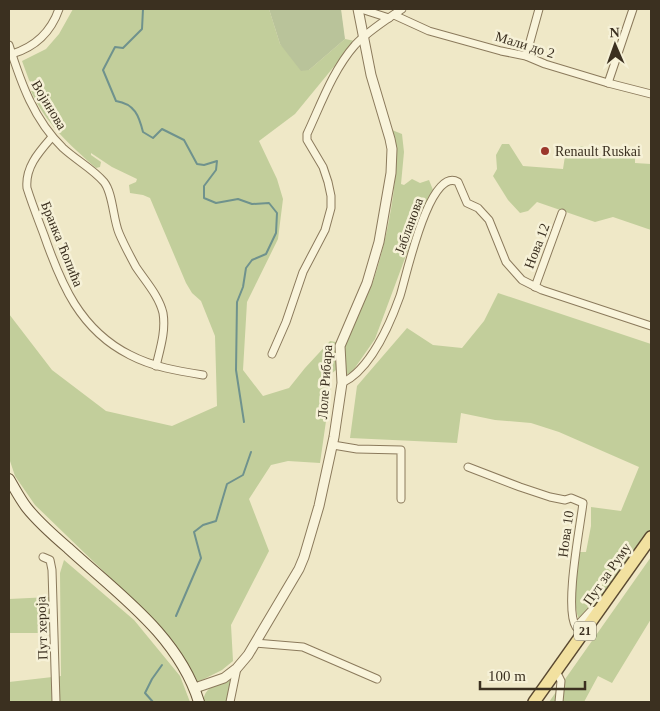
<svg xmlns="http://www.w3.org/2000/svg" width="660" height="711" font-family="'Times New Roman',serif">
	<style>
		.green { fill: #c2ce9b }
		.cemetery { fill: #b9c39a }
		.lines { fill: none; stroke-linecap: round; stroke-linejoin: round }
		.stream { stroke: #6f928d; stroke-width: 2 }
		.minor-casing { stroke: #8b7a5c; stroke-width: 9 }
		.tertiary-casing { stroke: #8b7a5c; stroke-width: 11 }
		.secondary-casing { stroke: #6d5b3f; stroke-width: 12 }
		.primary-casing { stroke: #594830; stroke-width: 14 }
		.minor { stroke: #f9f4db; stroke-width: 7 }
		.tertiary { stroke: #f9f4db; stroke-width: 9 }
		.secondary { stroke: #f9f4db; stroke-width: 10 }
		.primary { stroke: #f2e1a0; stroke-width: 11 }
		.poi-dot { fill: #9b372b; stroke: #f6f1d7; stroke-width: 2 }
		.labels { text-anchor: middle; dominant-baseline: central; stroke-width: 5; stroke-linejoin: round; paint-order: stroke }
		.shield { fill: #f6f1d7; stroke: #736a57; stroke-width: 1 }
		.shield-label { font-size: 12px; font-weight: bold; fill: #3b3020 }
		.street-label { font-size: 14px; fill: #3b3020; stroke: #f6f1d7 }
		.poi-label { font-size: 14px; fill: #3b3020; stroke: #f6f1d7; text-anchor: start }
	</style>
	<rect width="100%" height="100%" fill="#efe8c7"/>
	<g class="green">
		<path d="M73 9H269L280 44 309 70 345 39 355 41 295 114 259 141 277 179 283 199 278 239 247 302 243 370 263 396 289 388 305 368 330 341 336 342V370L331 374V386L320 463 288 461 271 465 249 499 269 551 231 625 233 661 222 670 198 682 182 655 157 623 35 505 15 476 9 458V314L52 370 106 411 172 426 217 406 215 336 201 301 192 293 186 283 150 198 143 195 130 193 129 185 136 182 137 179 112 167 91 153V155L101 162 100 167 96 168C70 145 45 123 31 91L36 90 29 80 22 61 46 49 59 34Z"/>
		<path d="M392 130 402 134 404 152 401 184 404 185 412 179 420 183 429 180 433 190 424 207 375 339 352 372 346 375C345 366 343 357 344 348 348 326 364 305 372 284 385 249 404 165 392 130Z"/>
		<path d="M502 144H509L523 166 563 169 565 156 581 146 594 150V154L617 155 625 148 633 149 635 152V163L651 164V230L613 217 595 222 537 202 528 211 520 213 508 200 493 176 497 169 496 155Z"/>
		<path d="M498 293 651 344V535L585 628C569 615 577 571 579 552H586L591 526V507L621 511 639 467 559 432 531 423 495 420 461 413 457 443 350 438 357 386 407 328 433 345 462 348 484 321Z"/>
		<path d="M651 557V619L612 683 598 676 584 702H549Z"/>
		<path d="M64 560 134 620 180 676 190 702H9V682L61 676 60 573Z"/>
		<path d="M50 597 51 633H9V599Z"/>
		<path d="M227 680H231L227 702H203C205 687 214 686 227 680Z"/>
	</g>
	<path class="cemetery" d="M269 9H341L345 39 309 70 301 71 280 44Z"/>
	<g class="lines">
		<g class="stream">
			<path d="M143 9 142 29 123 48 115 47 103 70 116 101C135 104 139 116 143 132L153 138 162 129 184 140 197 164 204 165 217 161 216 170 204 186V198L216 203 238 199 252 204 269 203 277 213 276 233 266 254 252 260 246 268 243 287 237 302 236 370 244 422"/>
			<path d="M176 616 201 558 194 532 203 525 216 521 227 484 243 475 251 452"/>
			<path d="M153 702 145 693 152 679 162 665"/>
		</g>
		<g class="minor-casing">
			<g id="minor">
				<path d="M361 9 389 18"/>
				<path d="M394 15 429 31 501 51 526 56 545 64 608 83 651 94"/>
				<path d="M9 45C21 83 34 120 63 148 76 160 93 169 104 182 113 193 113 219 119 233 124 245 130 256 136 267 146 282 159 296 163 313 166 331 160 349 156 366"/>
				<path d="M12 54C35 47 51 32 59 9"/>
				<path d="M526 56 539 9"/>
				<path d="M608 83 633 9"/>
				<path d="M52 137C39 152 25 167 27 188 32 204 38 219 44 235 61 284 80 330 130 355 153 367 178 371 203 375"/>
				<path d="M535 287 562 213"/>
				<path d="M272 354 286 322 303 272 325 230 331 208V196L328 182 323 167 307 140V134C321 104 333 70 355 45 368 31 386 20 402 9"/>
				<path d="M342 383C370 370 390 324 400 296 406 278 429 166 458 182L467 203 478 208 489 220 506 262 522 280 542 290 651 326"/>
				<path d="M333 445 357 449 401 450V499"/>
				<path d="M468 467 520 487 550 497 565 500 571 498 583 503C580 528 564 609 576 627L591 611 601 609"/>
				<path d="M43 557 50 560 52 570 56 702"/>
				<path d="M255 643 303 647 377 679"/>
				<path d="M556 671 561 681 559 702"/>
				<path d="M230 702 237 668"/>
			</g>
		</g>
		<g class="tertiary-casing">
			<path id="tertiary" d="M195 688 224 678 237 668 248 655 299 569 304 557 319 506 334 437 342 383 340 346 367 283 379 242 391 173 392 149 390 139 371 75 358 9"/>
		</g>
		<g class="secondary-casing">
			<path id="secondary" d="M9 479C15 489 20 499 27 508 39 523 54 536 68 548 118 594 178 635 199 702"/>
		</g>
		<g class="primary-casing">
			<path id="primary" d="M534 702 651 537"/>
		</g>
		<use href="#minor" class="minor"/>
		<use href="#tertiary" class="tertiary"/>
		<use href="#secondary" class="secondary"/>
		<use href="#primary" class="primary"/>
	</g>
	<circle class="poi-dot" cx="545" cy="151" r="5"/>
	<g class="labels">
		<rect class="shield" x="574" y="621.5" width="22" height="19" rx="4"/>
		<g class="shield-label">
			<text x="585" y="631">21</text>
		</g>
		<g class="street-label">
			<text transform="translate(525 45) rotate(17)">Мали до 2</text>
			<text transform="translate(49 105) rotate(59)">Војинова</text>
			<text transform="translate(409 226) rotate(-70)">Јабланова</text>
			<text transform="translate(62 244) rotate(68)">Бранка Ћопића</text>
			<text transform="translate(537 246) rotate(-69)">Нова 12</text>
			<text transform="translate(325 382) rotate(-86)">Лоле Рибара</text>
			<text transform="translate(566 534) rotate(-82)">Нова 10</text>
			<text transform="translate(607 574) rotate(-55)">Пут за Руму</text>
			<text transform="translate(42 628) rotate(-92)">Пут хероја</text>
		</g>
		<g class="poi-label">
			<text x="555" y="151">Renault Ruskai</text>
		</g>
	</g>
	<rect width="660" height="711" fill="none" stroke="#3b3020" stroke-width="20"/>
	<g transform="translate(615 45) rotate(358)" stroke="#f6f1d7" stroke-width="4" paint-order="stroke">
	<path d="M0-4L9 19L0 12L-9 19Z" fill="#3b3020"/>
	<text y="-8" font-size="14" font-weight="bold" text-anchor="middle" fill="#3b3020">N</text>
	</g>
	<path d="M480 681v8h105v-8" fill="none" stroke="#3b3020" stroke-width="2.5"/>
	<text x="488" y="681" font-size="15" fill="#3b3020" stroke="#f6f1d7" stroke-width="4" paint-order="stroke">100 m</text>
</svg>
